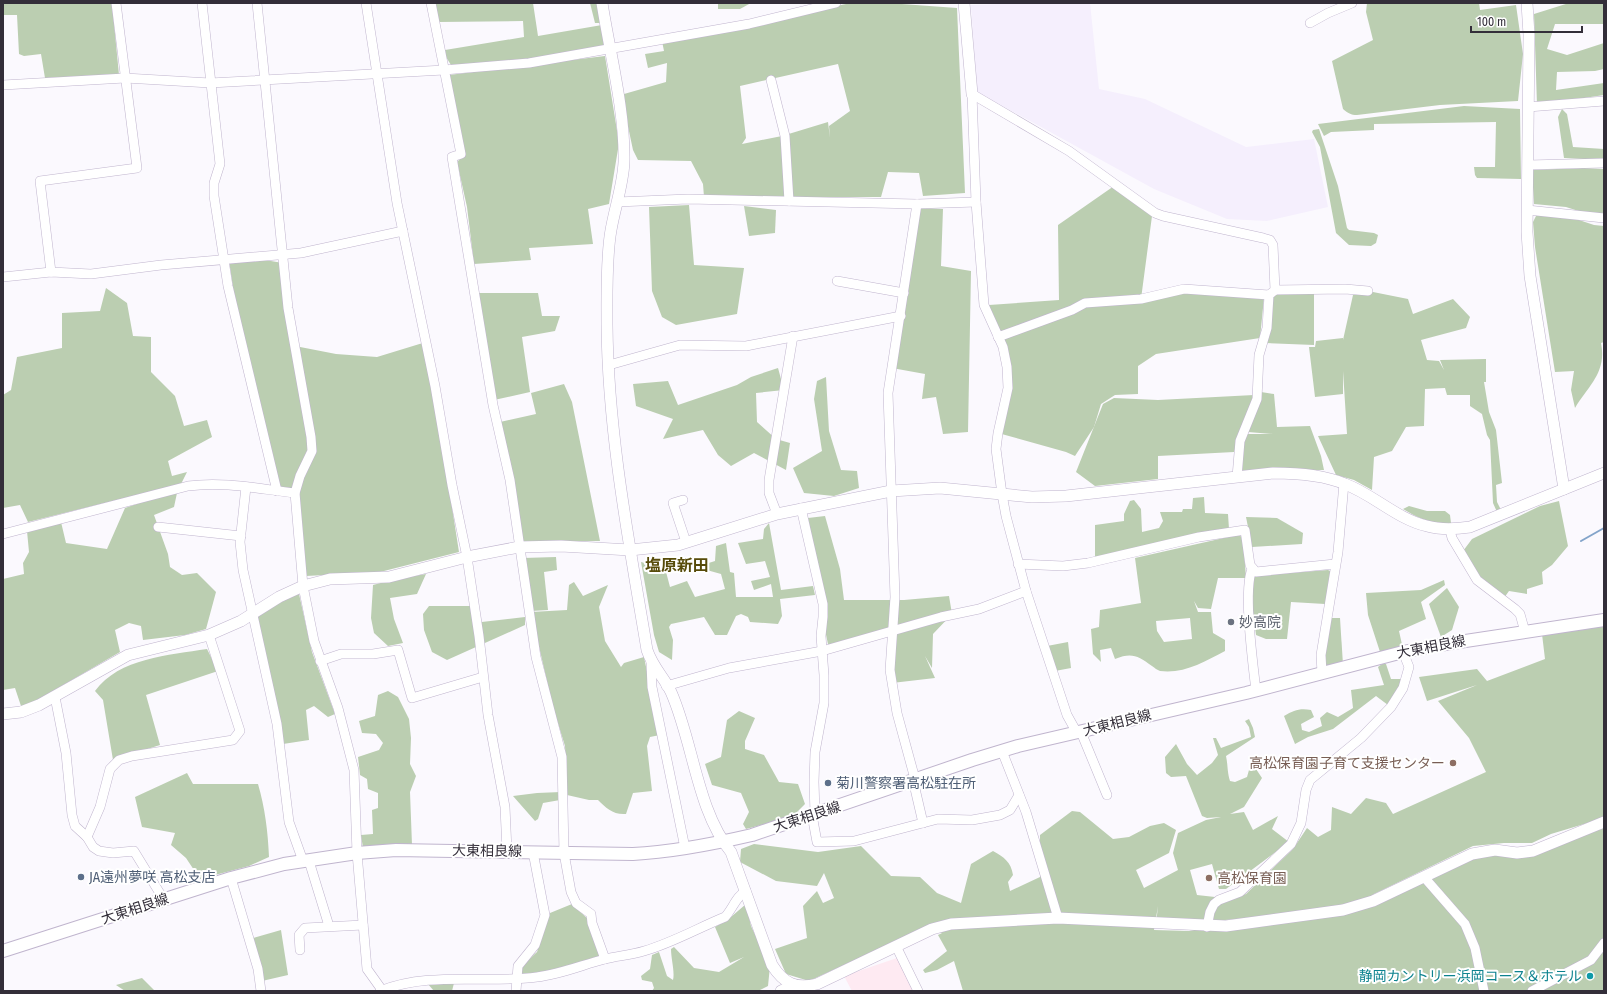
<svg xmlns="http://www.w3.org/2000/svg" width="1607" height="994" font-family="'Fira Sans Condensed','Noto Sans JP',sans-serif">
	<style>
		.built { fill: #f5effd }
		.education { fill: #feeaf2 }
		.green { fill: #bbceb1; fill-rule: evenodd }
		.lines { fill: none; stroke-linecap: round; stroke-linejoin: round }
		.stream { stroke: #83a4ca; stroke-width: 2 }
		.minor-casing { stroke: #c0b5ce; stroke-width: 10 }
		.tertiary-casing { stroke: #c0b5ce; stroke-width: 12 }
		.secondary-casing { stroke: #c0b5ce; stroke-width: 14 }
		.minor { stroke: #fff; stroke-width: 9 }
		.tertiary { stroke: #fff; stroke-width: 11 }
		.secondary { stroke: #fff; stroke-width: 12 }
		.worship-dot { fill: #6b7280; stroke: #fff; stroke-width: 1.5 }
		.education-dot { fill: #8d6e63; stroke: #fff; stroke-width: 1.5 }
		.service-dot { fill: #5c6f8a; stroke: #fff; stroke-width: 1.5 }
		.culture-dot { fill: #0f9aa8; stroke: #fff; stroke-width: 1.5 }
		.labels { text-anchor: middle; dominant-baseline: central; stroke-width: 4; stroke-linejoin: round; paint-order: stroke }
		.worship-label { font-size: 14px; fill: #5b616d; stroke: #fff; text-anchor: start }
		.street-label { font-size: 14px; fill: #332e39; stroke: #fff }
		.education-label { font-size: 14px; fill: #785e54; stroke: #fff; text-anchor: end }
		.service-label { font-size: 14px; fill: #4e5e75; stroke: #fff; text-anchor: start }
		.culture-label { font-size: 14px; fill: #0d838f; stroke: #fff; text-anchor: end }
		.quarter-label { font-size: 16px; font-weight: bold; fill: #574b0a; stroke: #fff }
	</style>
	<rect width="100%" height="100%" fill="#fbf9fe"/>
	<path class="built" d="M1024 3H1090L1099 89 1145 99 1246 147 1314 139 1328 207 1267 221 1227 219 1154 189 977 92 971 5Z"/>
	<path class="education" d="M897 958 915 991H852L844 976Z"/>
	<g class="green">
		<path d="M3 3H112L119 75 45 78 41 54 24 56 19 54 17 15H3Z"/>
		<path d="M434 3H533L538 36 602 25 605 45 602 49 531 60 451 65 446 57 445 50 524 37 523 21 438 22Z"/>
		<path d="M590 3H598L601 23H595Z"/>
		<path d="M718 3H751L740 9H718Z"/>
		<path d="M851 3H888L957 8 965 193 923 196 919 173 888 172 881 197H704L703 184 691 161 638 160 633 150 626 117 624 94 666 82 667 63 648 68 645 54 664 51 662 41ZM838 64 850 111 829 126 830 138 828 122 782 136 742 144 746 138 740 86Z"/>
		<path d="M1367 3H1479L1480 10 1516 5 1523 54 1518 101 1440 105 1357 115C1351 115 1348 113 1343 109L1332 61 1373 40 1366 12Z"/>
		<path d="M1569 3H1604V24H1555L1547 49 1567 55 1604 43V69L1595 71 1557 72 1556 90 1604 83V95L1537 105 1534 14Z"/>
		<path d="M605 56 619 143 609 204 588 209 593 244 529 248 531 260 474 264 467 207 457 162 464 155 449 75Z"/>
		<path d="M1464 106 1520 109 1521 179 1477 178 1475 175 1474 167H1495L1496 122 1374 124V130L1331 132 1324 136 1318 124Z"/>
		<path d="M1562 109 1567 114 1573 147 1604 149V160L1564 158 1558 117Z"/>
		<path d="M1319 129 1338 186 1347 228 1349 230 1374 233 1378 235 1376 243 1371 246 1349 245 1336 233 1320 147 1312 132 1313 130Z"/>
		<path d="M1582 168 1604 169V216L1591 215 1566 207 1534 204 1532 170Z"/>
		<path d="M1114 186 1152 216 1141 299 1177 290 1264 298 1260 338 1156 354 1138 366V394L1115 395 1101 404 1094 427 1075 456 1066 452 998 433 1007 381 989 305 1059 300 1058 225Z"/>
		<path d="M689 205 694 265 744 268 737 314 676 325 662 317 652 291 649 207Z"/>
		<path d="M744 206 776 210 775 233 749 236Z"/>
		<path d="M919 208 943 209 941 266 971 271 968 432 943 434 936 397 922 399 925 374 892 368Z"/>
		<path d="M1537 214 1570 217 1594 225 1604 226V342L1601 343C1607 372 1589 385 1575 408L1571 390 1574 371 1555 372 1535 247 1533 222Z"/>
		<path d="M228 254 283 263 295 346 336 354 377 357 426 342 459 552 380 572 306 576 295 494 277 491 240 334Z"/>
		<path d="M106 288 127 303 133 336 151 337V372L175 396 184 426 207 420 212 437 168 461 172 476 187 472 181 484 28 522 20 505 3 508V395L11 390 17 357 62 348V313L100 311Z"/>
		<path d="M1368 291 1408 299 1413 314 1453 299 1470 317 1466 328 1421 340 1427 360 1439 361 1444 370 1440 360 1486 359V382H1482H1484L1489 412 1496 430 1502 483 1496 485 1497 502 1501 510 1497 512 1493 503 1490 440 1487 435 1482 414 1470 406V395H1447L1445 388 1425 389 1424 426 1406 427 1392 451 1374 457 1372 490 1354 480 1336 475 1318 436 1347 434 1343 371V394L1315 397 1309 347H1315L1316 341 1343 338V340L1353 295Z"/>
		<path d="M479 293H538L542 316H560L555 331 522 337 530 392 494 400Z"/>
		<path d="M1277 294H1314V345L1266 343 1271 331 1272 298Z"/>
		<path d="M778 368 784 390 756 393 757 422 776 439 790 443 786 470 754 453 731 466 718 455 703 430 663 439 673 419 636 406 633 384 668 381 678 405 737 385 751 377Z"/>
		<path d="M826 377 829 431 841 470 857 471 859 488 834 496 804 493 793 468 822 451 814 399 817 381Z"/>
		<path d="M564 384 572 402 600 541 523 542 500 422 536 414 531 393Z"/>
		<path d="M1261 392 1274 394 1277 427 1310 426 1321 456 1324 470 1241 471V451L1247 434H1273L1248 432Z"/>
		<path d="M1254 395 1234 452 1158 456V479L1095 486 1076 472 1103 404 1114 398 1158 400Z"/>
		<path d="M177 493 174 507 154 515 168 554 170 567 182 575 197 573 216 592 206 629 185 635 143 640 141 626 129 623 115 630 120 652 22 709 15 688 3 690V579L24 574 23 563 29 552 27 531 61 522 66 543 107 549 125 508 154 498Z"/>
		<path d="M1204 497 1205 513 1228 514 1229 529 1095 557V525L1124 521V514L1130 501 1134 500 1141 509 1142 532 1159 528 1163 521 1160 512H1182L1183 509H1192L1193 498Z"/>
		<path d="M1559 501 1568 546 1552 565 1542 572 1543 584 1527 589V594L1509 591 1504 598 1482 579 1463 551 1472 539 1540 506Z"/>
		<path d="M1409 506 1427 511H1445L1450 515 1451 523C1435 526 1416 517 1403 509Z"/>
		<path d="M825 516 840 569 844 600H904L949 596 952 614 933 634 932 668 925 656 935 678 892 683 893 631 829 649 824 625 822 588 808 518Z"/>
		<path d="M1246 517 1277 518 1303 533 1302 544 1252 547Z"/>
		<path d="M769 523 781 590 813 586 815 595 780 599 782 616 778 624 750 622 748 617 741 614 736 616 727 635H715L704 617 671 624 669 627 673 640 672 660 659 652 654 635 641 562 665 568 670 587 687 581 695 597 725 589 721 574 696 567 715 561 716 546 726 543 730 572 734 573 736 597H773L771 584 754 590 751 581 770 577 765 561 746 564 738 543 763 539 764 529Z"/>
		<path d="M1237 535 1243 537 1246 578H1218L1211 609 1198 608 1194 601 1198 612H1211L1213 633 1225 640V651C1204 662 1184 674 1160 671 1157 670 1155 668 1152 666 1138 656 1132 652 1115 659L1111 648 1100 650 1101 662 1093 654 1091 629 1099 627 1100 610 1141 603 1135 558ZM1190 618 1192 639 1164 642 1157 631 1156 621Z"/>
		<path d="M556 557 557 570 544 572 548 610 531 611 523 558Z"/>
		<path d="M1328 570 1332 572 1325 604 1291 602 1287 639H1266L1256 635 1252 603V576Z"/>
		<path d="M426 574 417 594 390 598 394 619 403 643 388 646 374 633 371 618 373 585 396 579Z"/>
		<path d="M1444 580 1445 585 1421 602 1426 619 1399 631 1403 649 1381 655 1368 615 1366 593 1421 590Z"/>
		<path d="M574 582 583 596 608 585 599 607 605 641 621 667 624 663 644 657 660 735 650 737 647 746 652 791 633 793 626 814C613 815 606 808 598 800H589L567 795 565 746 553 707 531 612 567 610 569 585Z"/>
		<path d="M1447 588 1459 607 1452 630 1441 637 1429 604Z"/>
		<path d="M299 594 312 652 335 714 328 717 314 706 306 710 309 740 283 744 257 617 278 602Z"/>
		<path d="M429 606H470L473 623 525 617V625L447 660 432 652 424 630 423 614Z"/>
		<path d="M1330 618H1340L1343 665 1323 670Z"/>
		<path d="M1604 625V818L1551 834 1532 843H1504L1473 846 1372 895 1483 856 1574 839 1604 827V991H963L954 961 937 970 925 973 923 970 947 951 938 935 942 933 929 926 809 981 786 974 775 949 807 938 803 906 817 891 823 903 834 898 824 873 817 886 776 881 740 862 741 849 754 844 818 852 861 846 891 876 920 877 937 893 961 903 971 864 993 851C1004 857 1011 862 1013 875L1008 882 1010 891 1040 877V835L1072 811 1080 812 1113 839 1129 837 1150 826 1164 823 1176 830 1169 853 1136 870 1144 888 1178 870 1173 853 1178 833 1206 820 1221 817 1207 818 1202 816 1186 776 1171 777 1166 773 1165 757 1176 744 1187 764 1197 775 1212 763 1218 755 1213 738H1216L1221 748 1251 737 1249 727 1245 721 1249 719 1253 728 1255 737 1226 756C1228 765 1227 771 1230 781L1235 782 1247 777 1249 770 1256 769 1262 778 1244 807 1230 814 1244 812 1253 830 1278 816 1272 829 1289 842 1226 889H1219L1212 864 1190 870 1197 895 1233 899 1246 894 1293 849 1307 828 1318 837 1331 830 1332 807 1351 814 1366 798 1386 803 1393 814 1486 772 1469 738 1438 701 1477 685 1427 701 1419 677 1477 669 1487 681 1545 659 1542 634ZM1158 906 1156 924 1242 919 1291 912 1189 931 1154 930Z"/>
		<path d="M1068 642 1071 668 1055 671 1047 646Z"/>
		<path d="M207 649 218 671 146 695 160 745 113 760 103 700 95 691C119 658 169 655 207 649Z"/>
		<path d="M1382 664H1386L1391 679H1403L1400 689 1388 705 1376 696 1333 729 1308 737 1295 744 1284 716C1294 710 1300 708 1311 710L1314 717 1301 724 1302 730 1309 732 1322 726 1320 718 1327 712 1338 717 1353 708 1351 690 1384 685 1378 667Z"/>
		<path d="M388 691 398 697 409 719 411 738 410 764 416 776 410 792 412 845 363 848 361 835 373 834 372 810 378 808V793L368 789 367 779 360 775 358 757 379 750 383 743 376 734 362 733 359 721 375 716 378 695Z"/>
		<path d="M739 711 755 718 745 741V749L764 755 779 782 798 784 805 804 792 817 746 829 743 824 749 812 741 793 712 785 705 764 721 757 727 720Z"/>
		<path d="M187 773 193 784H258C265 808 268 832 269 857L249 866 200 879 186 858 171 845 175 833 142 827 135 797Z"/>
		<path d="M561 792 560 800 543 803 538 819 535 821 513 796 537 793Z"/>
		<path d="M572 904 590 921 605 959 521 976 522 966 537 952 550 913Z"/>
		<path d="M746 904 751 926 770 966 768 986 758 991H652L654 988 652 982 642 980 641 976 650 969 652 955 659 952 667 976 673 980C675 972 671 959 671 949L674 947 694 968 719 972 744 957 730 963 715 927 731 917Z"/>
		<path d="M281 930 288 975 262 981 253 938Z"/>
		<path d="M142 978 155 991H125L116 985Z"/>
		<path d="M427 983H454L452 991H434Z"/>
	</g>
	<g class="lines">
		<path class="stream" d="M1581 541 1604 528"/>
		<g class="minor-casing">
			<g id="minor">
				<path d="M202 3 220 164 214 183V196L228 286 277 491"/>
				<path d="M257 3 288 308 311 437 312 451 300 476 295 493 303 586 314 641 338 708 354 770 357 853 367 969 382 990"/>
				<path d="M366 3 397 203 435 386 452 485 467 557 479 636 488 715 505 807 507 851"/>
				<path d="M431 3 461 154 452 157 493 405 510 480 536 657 562 757 564 853 571 892 576 903 591 914 592 923 605 959"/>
				<path d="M1310 23 1328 13 1352 3"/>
				<path d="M771 80 785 136 789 201"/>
				<path d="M3 85 125 78 210 83 444 70 529 63 749 24 836 3"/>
				<path d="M1528 107 1604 101"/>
				<path d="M1528 165 1604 163"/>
				<path d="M617 202 688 199 917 204 976 202"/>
				<path d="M1527 210 1604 218"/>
				<path d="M51 272 40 181 137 168 116 3"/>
				<path d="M3 277 51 272 91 274 161 265 301 253 403 231"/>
				<path d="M837 281 904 293"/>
				<path d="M1275 290 1345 289 1368 291"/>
				<path d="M998 337 1072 310 1085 303 1141 299 1184 289 1269 295"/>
				<path d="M609 365 680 345 746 346 901 316"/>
				<path d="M246 487 240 542 243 570 277 724 289 822 303 861"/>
				<path d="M683 500 673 503 686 542"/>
				<path d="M801 508 823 604V617L821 636 824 675V703L815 752 814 782 815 814"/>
				<path d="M777 514 769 493V480L793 336"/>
				<path d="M158 527 241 536"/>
				<path d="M1450 530 1452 538 1477 580 1515 609 1520 614 1525 632"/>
				<path d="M3 534 188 486C224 481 259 489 295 493"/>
				<path d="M1018 564 1063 566 1088 563 1199 537 1245 530 1250 565 1256 572 1335 564"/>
				<path d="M1252 569C1243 591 1253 664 1256 691"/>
				<path d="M320 661 341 654H373L398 650 412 698 483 677"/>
				<path d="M651 663 652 687 685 848"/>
				<path d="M1322 673 1321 655 1338 552 1344 483"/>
				<path d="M666 686 729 668 822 651 941 617 979 609 1026 591"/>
				<path d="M55 697 66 753 72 815 75 826 87 837 93 847 99 851 113 853 134 851 164 900"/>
				<path d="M1081 732 1107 795"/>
				<path d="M1077 733 1067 715 1026 591 1006 516 1002 494 996 449 998 433 1008 388 1007 367 1003 347 984 305 976 202 972 94 1069 151 1155 213 1163 216 1263 238 1270 240 1273 245 1275 290 1269 295 1267 328 1259 355 1257 399 1240 441 1237 477"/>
				<path d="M1002 751 1026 812 1058 918"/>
				<path d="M915 779 897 713 890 670 895 597 888 393 917 204"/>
				<path d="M913 780 923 823"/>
				<path d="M812 815 817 842 854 841 938 819 972 820 1000 815 1010 810 1019 795"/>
				<path d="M87 837 100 807 110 769 119 760 132 756 233 740 240 731 209 635"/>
				<path d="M309 861 329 926"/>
				<path d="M1424 877 1465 924 1475 948 1484 991"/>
				<path d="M231 878 258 969 261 991"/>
				<path d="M1207 927 1210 912 1214 904 1219 900 1240 892 1291 844 1301 823 1306 790 1310 780 1361 738 1391 707 1403 688 1409 667 1403 652"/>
				<path d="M896 946 918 991"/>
				<path d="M300 950 299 935 305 928 363 925"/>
				<path d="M380 991C430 971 485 984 537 977 561 974 582 965 605 959 617 956 631 955 644 951 672 943 698 928 725 917 732 910 737 895 746 891"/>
				<path d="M516 991 518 966 535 945 545 915 533 852"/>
				<path d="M1532 991 1591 960 1604 943"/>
			</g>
		</g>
		<g class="tertiary-casing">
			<g id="tertiary">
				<path d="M602 3C610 54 625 110 624 162 623 185 615 207 611 230 606 258 607 296 607 325 608 434 629 542 647 650 653 668 664 677 671 692 693 741 697 811 731 852L772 965C784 984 796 989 817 984L932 929 951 924 1058 918 1226 926 1343 910 1373 901 1472 854 1495 850 1517 853 1533 851 1604 822"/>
				<path d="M964 3 972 94"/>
				<path d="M1527 3 1529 35 1527 232 1530 276 1564 489"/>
				<path d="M3 714 21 712 39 705 128 655 209 635 241 621 279 597 303 586 330 579 389 577 467 557 519 547 561 546 630 550 678 545 777 514 891 491 940 488 1032 497 1066 496 1273 473C1296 473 1324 475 1345 484 1374 495 1397 519 1427 526 1441 530 1456 529 1470 527L1604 473"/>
				<path d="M781 991 794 985"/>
			</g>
		</g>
		<g class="secondary-casing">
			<path id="secondary" d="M3 951 231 878 284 864 357 853 396 850 633 854C673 852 713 844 752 835L972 760 1018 746 1246 693 1403 652 1439 645 1604 620"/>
		</g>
		<use href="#minor" class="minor"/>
		<use href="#tertiary" class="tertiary"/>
		<use href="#secondary" class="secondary"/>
	</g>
	<circle class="worship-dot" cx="1231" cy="622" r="4"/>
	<g class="education-dot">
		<circle cx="1453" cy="763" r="4"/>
		<circle cx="1209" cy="878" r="4"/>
	</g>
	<g class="service-dot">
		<circle cx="828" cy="783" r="4"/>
		<circle cx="81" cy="877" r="4"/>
	</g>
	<circle class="culture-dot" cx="1590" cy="976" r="4"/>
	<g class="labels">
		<g class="worship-label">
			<text x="1239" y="622">妙高院</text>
		</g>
		<g class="street-label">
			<text transform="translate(1431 647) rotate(-11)">大東相良線</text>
			<text transform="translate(1117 723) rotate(-14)">大東相良線</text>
			<text transform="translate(807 817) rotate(-18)">大東相良線</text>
			<text transform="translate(487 851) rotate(1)">大東相良線</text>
			<text transform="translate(135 909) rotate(-18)">大東相良線</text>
		</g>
		<g class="education-label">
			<text x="1445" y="763">高松保育園子育て支援センター</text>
			<text x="1217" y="878" text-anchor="start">高松保育園</text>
		</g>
		<g class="service-label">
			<text x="836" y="783">菊川警察署高松駐在所</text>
			<text x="89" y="877">JA遠州夢咲 高松支店</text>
		</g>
		<g class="culture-label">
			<text x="1582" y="976">静岡カントリー浜岡コース＆ホテル</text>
		</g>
		<g class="quarter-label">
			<text x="677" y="565">塩原新田</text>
		</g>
	</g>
	<rect width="1607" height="994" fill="none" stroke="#332e39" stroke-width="8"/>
	<path d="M1471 26v6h111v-6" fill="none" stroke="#332e39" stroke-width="2"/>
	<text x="1477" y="26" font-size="12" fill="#332e39" stroke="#ffffff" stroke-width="3" paint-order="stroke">100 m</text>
</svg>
